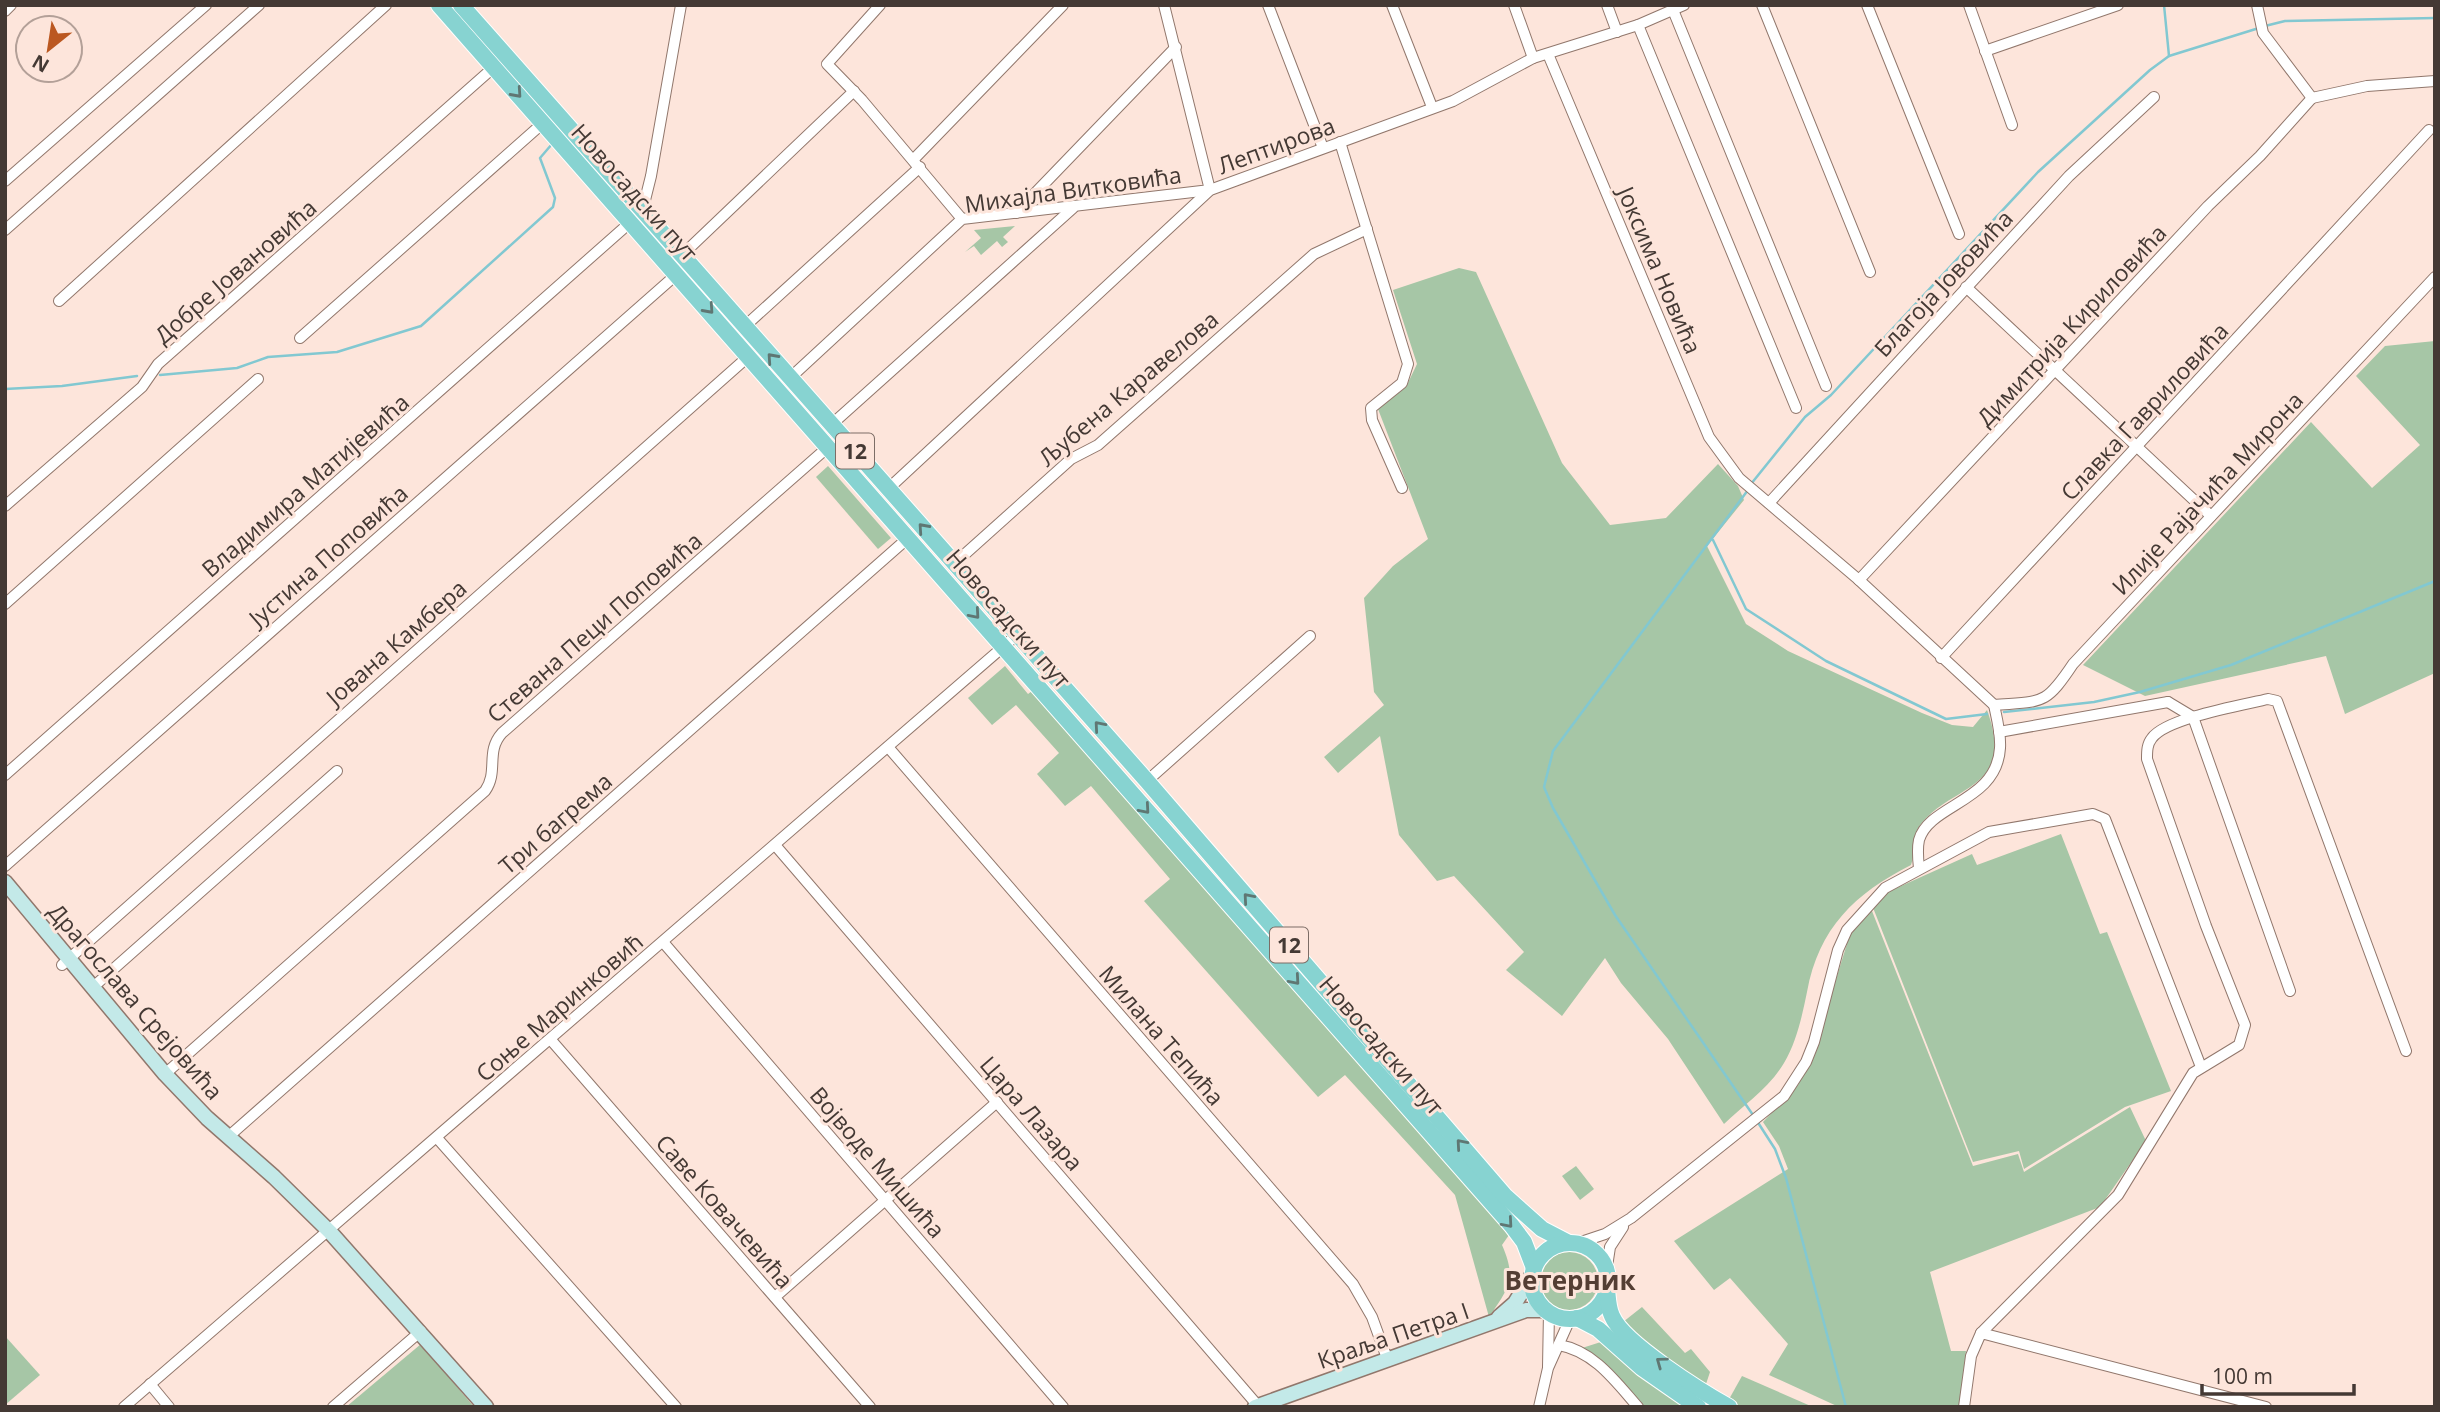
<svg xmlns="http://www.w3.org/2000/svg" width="2440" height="1412" font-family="'Open Sans',sans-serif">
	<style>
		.green { fill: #a6c6a6 }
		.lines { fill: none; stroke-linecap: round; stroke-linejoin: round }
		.stream { stroke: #82c8d1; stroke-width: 2.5 }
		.street-casing { stroke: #91776c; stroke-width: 12 }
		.secondary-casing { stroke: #91776c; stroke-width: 17 }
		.primary-casing { stroke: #fff; stroke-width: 18 }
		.street { stroke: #fff; stroke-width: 10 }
		.secondary { stroke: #c3e9e8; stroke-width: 14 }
		.primary { stroke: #87d3d1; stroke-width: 16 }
		.oneway { stroke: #5f7773 }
		.labels { text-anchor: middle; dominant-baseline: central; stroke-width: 6; stroke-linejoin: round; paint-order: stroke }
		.shield { fill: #fde5db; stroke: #7c6d66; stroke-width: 2 }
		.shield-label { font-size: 21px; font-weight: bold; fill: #443934 }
		.street-label { font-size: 23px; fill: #443934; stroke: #fde5db }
		.quarter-label { font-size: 26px; font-weight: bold; fill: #543e34; stroke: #fde5db }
	</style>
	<rect width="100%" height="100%" fill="#fde5db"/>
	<g class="green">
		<path d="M1015 226 1003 237 1008 242 1002 247 997 241 981 255 974 246 965 252 981 238 974 230Z"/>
		<path d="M1459 268 1476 272 1562 463 1610 525 1666 518 1718 464 1738 486 1744 500 1707 546 1746 624 1788 651 1922 713 1952 725 1973 727 1987 710C2017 793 1949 783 1918 828 1911 839 1916 853 1911 865 1854 894 1819 928 1807 992 1802 1016 1797 1041 1784 1063 1770 1087 1744 1105 1724 1124L1668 1039 1621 983 1605 958 1562 1016 1506 970 1524 952 1454 876 1437 881 1399 835 1380 736 1338 773 1324 757 1384 705 1374 692 1364 598 1393 566 1428 539 1378 409 1406 387 1417 364 1393 290Z"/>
		<path d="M2435 341V673L2345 714 2326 656 2145 696 2083 665 2311 422 2372 488 2420 445 2356 376 2385 346Z"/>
		<path d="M828 466 891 538 878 549 816 477Z"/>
		<path d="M1005 666 1028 694 1032 691 1509 1235 1502 1245C1517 1279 1509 1288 1489 1317L1455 1195 1345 1075 1318 1097 1144 901 1170 879 1091 786 1065 806 1037 774 1059 753 1016 705 992 725 968 698Z"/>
		<path d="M2061 834 2100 934 2107 932 2171 1091 2125 1107 2024 1169 2019 1151 1973 1162 1870 900 1972 854 1977 865Z"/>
		<path d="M1870 906 1973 1166 2018 1154 2024 1172 2130 1107 2146 1141 2100 1207 1930 1272 1951 1351H1966L1959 1407H1839L1769 1375 1788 1344 1730 1278 1714 1290 1674 1241 1788 1169 1779 1146 1763 1122 1798 1085 1811 1060 1850 934Z"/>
		<path d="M1576 1166 1594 1189 1580 1200 1562 1176Z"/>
		<circle cx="1569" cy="1281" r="29"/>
		<path d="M1642 1307 1685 1353 1691 1349 1710 1372 1705 1387 1667 1361 1623 1322Z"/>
		<path d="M5 1336 40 1375 5 1405Z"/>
		<path d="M1604 1341 1690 1407H1644L1611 1369 1582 1348Z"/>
		<path d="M421 1344 474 1407H346Z"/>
		<path d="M1742 1376 1813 1407H1738L1728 1401Z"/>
	</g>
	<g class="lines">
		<g class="stream">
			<path d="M2164 5 2169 56"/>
			<path d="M2265 26 2285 21 2435 18"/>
			<path d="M160 375 237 368 268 357 337 352 421 326 553 207 555 198 540 158 552 144"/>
			<path d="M5 389 62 386 137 376"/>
			<path d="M1751 484 1805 417 1831 395 2038 172 2150 70 2169 56 2259 28"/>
			<path d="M1748 490 1553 751 1544 787 1553 808 1615 915 1753 1115"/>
			<path d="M1713 540 1746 609 1826 661 1946 719 1987 714"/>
			<path d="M2004 712 2094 702 2140 692 2231 665 2435 581"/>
			<path d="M1757 1121 1775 1149 1786 1178 1846 1407"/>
		</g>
		<g class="street-casing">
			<g id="street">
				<path d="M880 5 827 64 862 100 962 219"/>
				<path d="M1268 5 1323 148"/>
				<path d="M1392 5 1432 107"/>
				<path d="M1514 5 1533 58"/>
				<path d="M1607 5 1617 32"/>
				<path d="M1762 5 1870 272"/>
				<path d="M1867 5 1959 234"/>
				<path d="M1969 5 2012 125"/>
				<path d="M2257 5 2263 33 2312 98"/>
				<path d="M1673 10 1826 386"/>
				<path d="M5 11 11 5"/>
				<path d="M1638 25 1796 408"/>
				<path d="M1985 51 2118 5"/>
				<path d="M1548 54 1709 437 1739 478 1859 580 1994 705C1997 719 2001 734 2000 748 1997 802 1929 804 1919 840 1917 849 1918 859 1919 868"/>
				<path d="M2312 98 2367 86 2435 81"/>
				<path d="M1340 142 1408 364 1402 383 1371 408 1372 420 1402 488"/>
				<path d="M913 160 1063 5"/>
				<path d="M5 181 206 5"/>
				<path d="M1016 213 1176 47"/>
				<path d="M5 230 259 5"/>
				<path d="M681 256 854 91"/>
				<path d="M1966 287 2211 516"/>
				<path d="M59 301 386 5"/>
				<path d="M744 327 920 167"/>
				<path d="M300 338 543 123"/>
				<path d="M790 378 962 219 1210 190 1164 5"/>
				<path d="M831 425 1073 208"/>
				<path d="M888 489 1210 190 1453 101 1533 58 1638 25 1684 5"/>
				<path d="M1769 503 2069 176 2154 97"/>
				<path d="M5 506 142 387 158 364 494 67"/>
				<path d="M955 563 1071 459 1098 445 1314 254 1367 229"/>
				<path d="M1859 580 2208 206 2260 156 2312 98"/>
				<path d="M5 604 258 379"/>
				<path d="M1941 658 2429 130"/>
				<path d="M2168 702 2193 717 2290 991"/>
				<path d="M1994 705C2043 701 2045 706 2073 664L2435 277"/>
				<path d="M1999 732 2168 702"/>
				<path d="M888 747 1353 1284 1372 1317 1388 1361"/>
				<path d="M5 775 642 212 651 176 681 5"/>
				<path d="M1147 781 1310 636"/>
				<path d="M775 845 1259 1407"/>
				<path d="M5 866 677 274"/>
				<path d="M663 942 1063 1407"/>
				<path d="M62 965 750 355"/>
				<path d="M92 988 337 771"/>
				<path d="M551 1040 870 1407"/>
				<path d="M165 1074 485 791C499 771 485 752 502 733L828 447"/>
				<path d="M228 1137 908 538"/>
				<path d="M437 1138 676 1407"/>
				<path d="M1575 1244 1605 1234 1631 1218 1784 1096 1806 1062 1814 1042 1838 950 1847 930 1885 888 1989 832 2093 814 2105 819 2201 1067"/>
				<path d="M1606 1273 1610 1247 1623 1227"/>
				<path d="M775 1297 997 1102"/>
				<path d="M1981 1333 2118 1195 2193 1073 2239 1045 2245 1025 2206 926 2147 759C2147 751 2147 744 2152 738 2166 718 2243 705 2268 699L2277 701 2406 1051"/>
				<path d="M1559 1345C1594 1351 1616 1382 1638 1407"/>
				<path d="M1548 1367 1549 1312"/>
				<path d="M150 1384 169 1407"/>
				<path d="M124 1407 1018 634"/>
				<path d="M333 1407 421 1331"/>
				<path d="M1539 1407 1548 1368 1570 1319"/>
				<path d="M1964 1407 1971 1356 1981 1333 2266 1407"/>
			</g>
		</g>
		<g class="secondary-casing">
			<g id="secondary">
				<path d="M5 882 165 1074 207 1118 274 1177 330 1232 486 1407"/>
				<path d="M1499 1317 1515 1303 1532 1275"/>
				<path d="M1255 1407 1526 1310H1545"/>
			</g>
		</g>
		<g class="primary-casing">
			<g id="primary">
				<path d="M439 5 1512 1226 1524 1242 1534 1268"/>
				<path d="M461 5 1147 781 1505 1196 1542 1229 1569 1243"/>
				<circle cx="1570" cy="1281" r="38"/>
				<path d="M1607 1289C1608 1298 1608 1308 1612 1316 1623 1343 1702 1392 1729 1407"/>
				<path d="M1577 1318 1598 1329 1642 1368 1698 1407"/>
			</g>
		</g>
		<use href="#street" class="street"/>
		<use href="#secondary" class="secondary"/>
		<use href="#primary" class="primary"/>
	</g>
	<defs><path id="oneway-chevron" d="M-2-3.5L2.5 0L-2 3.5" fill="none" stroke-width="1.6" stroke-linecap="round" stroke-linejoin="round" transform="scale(1.75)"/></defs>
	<g class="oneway">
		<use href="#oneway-chevron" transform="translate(517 93) rotate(48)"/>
		<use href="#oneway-chevron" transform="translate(709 309) rotate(48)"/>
		<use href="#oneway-chevron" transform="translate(772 358) rotate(-132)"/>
		<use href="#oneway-chevron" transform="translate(923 528) rotate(-132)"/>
		<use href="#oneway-chevron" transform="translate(975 614) rotate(49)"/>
		<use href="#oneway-chevron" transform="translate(1099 726) rotate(-131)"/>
		<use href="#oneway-chevron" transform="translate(1145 809) rotate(49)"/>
		<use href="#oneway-chevron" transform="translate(1248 898) rotate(-131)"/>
		<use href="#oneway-chevron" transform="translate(1295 980) rotate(49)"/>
		<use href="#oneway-chevron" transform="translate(1461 1144) rotate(-131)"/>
		<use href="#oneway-chevron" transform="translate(1508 1223) rotate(49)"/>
		<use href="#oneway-chevron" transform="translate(1661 1362) rotate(-144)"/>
	</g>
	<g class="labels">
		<g class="shield">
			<rect x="836" y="433.5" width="38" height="35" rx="5"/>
			<rect x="1270" y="927.5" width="38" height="35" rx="5"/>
		</g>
		<g class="shield-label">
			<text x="855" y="451">12</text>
			<text x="1289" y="945">12</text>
		</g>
		<g class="street-label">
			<text transform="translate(1276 145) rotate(-20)">Лептирова</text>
			<text transform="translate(1073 189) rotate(-8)">Михајла Витковића</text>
			<text transform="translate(635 192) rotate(48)">Новосадски пут</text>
			<text transform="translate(1660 270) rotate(67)">Јоксима Новића</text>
			<text transform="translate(235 271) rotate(-41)">Добре Јовановића</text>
			<text transform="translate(1943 283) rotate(-47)">Благоја Јововића</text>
			<text transform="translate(2071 325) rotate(-47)">Димитрија Кириловића</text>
			<text transform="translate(1128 388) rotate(-40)">Љубена Каравелова</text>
			<text transform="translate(2144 411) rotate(-47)">Славка Гавриловића</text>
			<text transform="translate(305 485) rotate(-41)">Владимира Матијевића</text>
			<text transform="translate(2207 493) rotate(-47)">Илије Рајачића Мирона</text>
			<text transform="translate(328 555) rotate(-41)">Јустина Поповића</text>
			<text transform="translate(1009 618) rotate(49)">Новосадски пут</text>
			<text transform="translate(594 627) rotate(-41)">Стевана Пеци Поповића</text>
			<text transform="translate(396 642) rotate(-41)">Јована Камбера</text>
			<text transform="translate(555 823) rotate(-41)">Три багрема</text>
			<text transform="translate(136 1001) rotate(49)">Драгослава Срејовића</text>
			<text transform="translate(559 1007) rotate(-41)">Соње Маринковић</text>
			<text transform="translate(1162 1035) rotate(49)">Милана Тепића</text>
			<text transform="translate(1382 1045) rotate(49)">Новосадски пут</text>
			<text transform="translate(1032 1113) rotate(49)">Цара Лазара</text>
			<text transform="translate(878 1162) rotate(49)">Војводе Мишића</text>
			<text transform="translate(725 1211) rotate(49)">Саве Ковачевића</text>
			<text transform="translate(1393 1335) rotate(-19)">Краља Петра I</text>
		</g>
		<g class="quarter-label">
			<text x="1570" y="1280">Ветерник</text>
		</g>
	</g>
	<rect width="2440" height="1412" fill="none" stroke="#443934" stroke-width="14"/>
	<g transform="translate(49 49) rotate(210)"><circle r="33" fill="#fde5db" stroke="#b3a098" stroke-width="2"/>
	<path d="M0-5L12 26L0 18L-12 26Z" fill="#bb5821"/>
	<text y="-10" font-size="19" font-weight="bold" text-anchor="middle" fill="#443934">N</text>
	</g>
	<path d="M2202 1384v10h152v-10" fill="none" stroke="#443934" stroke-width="3.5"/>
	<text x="2212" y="1384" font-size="21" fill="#443934" stroke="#fde5db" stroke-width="5" paint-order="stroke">100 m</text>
</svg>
